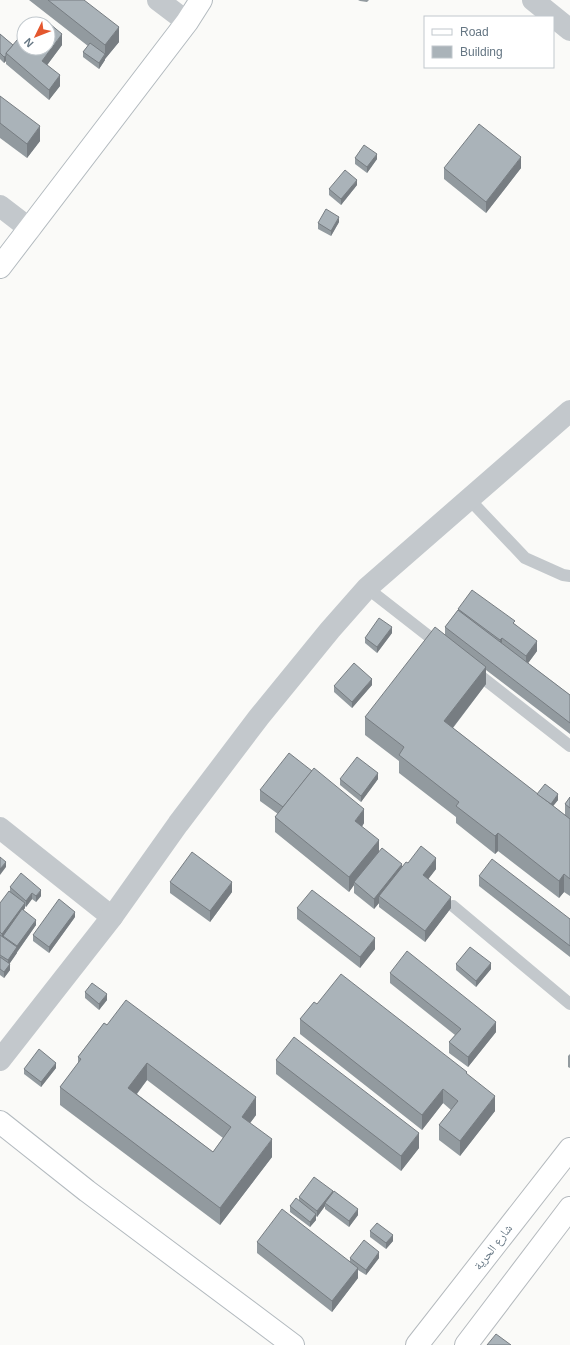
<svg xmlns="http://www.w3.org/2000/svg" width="570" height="1345" font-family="Arial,'Noto Naskh Arabic',sans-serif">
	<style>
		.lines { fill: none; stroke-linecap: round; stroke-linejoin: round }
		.secondary-casing { stroke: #b3babf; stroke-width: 24 }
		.primary-casing { stroke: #b5babe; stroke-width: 24 }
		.lane { stroke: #c3c8cc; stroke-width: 12 }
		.street { stroke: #c3c8cc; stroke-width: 22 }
		.secondary { stroke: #fff; stroke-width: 22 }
		.primary { stroke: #fff; stroke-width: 22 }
		.wall { fill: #929a9f; fill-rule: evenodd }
		.shaded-wall { fill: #777d82 }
		.building { fill: #aab3b9; stroke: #777d82; fill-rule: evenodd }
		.labels { text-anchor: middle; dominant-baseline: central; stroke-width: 4; stroke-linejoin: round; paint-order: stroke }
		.street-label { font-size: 12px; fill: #657683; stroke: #fff }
	</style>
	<rect width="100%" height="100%" fill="#fafaf8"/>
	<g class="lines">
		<g class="secondary-casing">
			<g id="secondary">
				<path d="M0 267 187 22 201 0"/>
				<path d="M0 1122 87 1191 293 1345"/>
			</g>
		</g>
		<g class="primary-casing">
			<g id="primary">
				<path d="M417 1345 570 1149"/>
				<path d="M466 1345 570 1208"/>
			</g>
		</g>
		<g class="lane">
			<path d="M469 499 525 558 563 575 570 576"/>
			<path d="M367 588 440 645"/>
			<path d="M474 671 570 746"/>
			<path d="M453 906 570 1004"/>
		</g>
		<g class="street">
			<path d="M158 0 187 22"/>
			<path d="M533 0 570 30"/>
			<path d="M0 206 30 229"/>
			<path d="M0 828 112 917"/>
			<path d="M0 1060 112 917 178 824 259 717 330 630 367 588 570 411"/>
		</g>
		<use href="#secondary" class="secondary"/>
		<use href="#primary" class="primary"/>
	</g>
	<g class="wall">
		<path d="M29 0H84L119 42 105 59V60L99 69 83 57V52L88 46Z"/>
		<path d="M358 0H369L367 2 360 1Z"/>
		<path d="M0 34 13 45 24 48 62 45 47 65 60 86 49 100 6 64V61L4 63 0 59Z"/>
		<path d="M0 96 40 141 27 158 0 138Z"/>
		<path d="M355 158 377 159 367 173 355 164Z"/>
		<path d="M444 168H521L486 213 444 179Z"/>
		<path d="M357 185 341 205 329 195V189Z"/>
		<path d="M339 222 331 236 318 229V223Z"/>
		<path d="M458 609 515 624 537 651 528 663 570 695V734L486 670V684L453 728 537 794 558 800 553 806 565 815V804L570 797V896L564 892 559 898 498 851 495 854 456 823V817L399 773V761L365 735V717L445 634V627L458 610Z"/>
		<path d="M392 633 377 653 365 643V638Z"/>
		<path d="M372 685 352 708 334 692V686Z"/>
		<path d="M340 779H378L361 802 340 785Z"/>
		<path d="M260 790 364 823 362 827 379 852 402 867 408 863 436 869 428 879 451 908 425 942 379 907V903L374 909 354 893V885L349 892 275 832V817L278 814 260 801Z"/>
		<path d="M479 876 570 919V957L479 886Z"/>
		<path d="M170 882 232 892 210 922 170 893Z"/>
		<path d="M10 887 41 896 36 902 32 899 26 907 25 906V908L23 910 36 925 9 964 10 970 4 978 0 975V903L10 891Z"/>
		<path d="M297 908 375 949 360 968 297 919Z"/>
		<path d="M75 917 49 953 33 941V935Z"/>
		<path d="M456 964 491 969 476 987 456 970Z"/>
		<path d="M390 973 496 1032 468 1067 449 1053V1042L455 1035 390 983Z"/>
		<path d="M85 992 107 1000 99 1010 85 998Z"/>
		<path d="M317 1004 467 1074 495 1111 460 1156 439 1140V1125L451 1110 443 1103 422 1130 300 1034V1019Z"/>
		<path d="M104 1023 256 1115 250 1123 272 1157 220 1225 60 1105V1087L78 1064V1057ZM147 1080 223 1138 213 1152 137 1094Z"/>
		<path d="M570 1054V1068L568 1067V1056Z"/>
		<path d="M276 1060 419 1148 401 1171 276 1074Z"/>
		<path d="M56 1068 41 1087 24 1074V1069Z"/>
		<path d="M333 1194 358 1215 349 1227 325 1209V1206L317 1217 316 1216V1220L310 1227 290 1212V1206L299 1201V1197Z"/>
		<path d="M370 1231 393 1241 386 1249 370 1237Z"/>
		<path d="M257 1242 350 1261V1258H379L366 1275 358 1270V1278L332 1312 257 1253Z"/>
	</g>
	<g class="shaded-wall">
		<path d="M119 27V42L105 59V60L99 69V63L105 55V45Z"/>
		<path d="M62 34V45L42 72V61Z"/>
		<path d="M6 56V61L4 63V57Z"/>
		<path d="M60 75V86L49 100V90Z"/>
		<path d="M40 126V141L27 158V144Z"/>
		<path d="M377 154V159L367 173V167Z"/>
		<path d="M521 157V168L486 213V202Z"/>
		<path d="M357 180V185L341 205V199Z"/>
		<path d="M339 217V222L331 236V231Z"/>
		<path d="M392 627V633L377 653V647Z"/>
		<path d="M502 638V648L500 651V640Z"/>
		<path d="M537 641V651L526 666V656Z"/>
		<path d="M486 667V684L444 739V721Z"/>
		<path d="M372 679V685L352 708V702Z"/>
		<path d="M378 773V779L361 802V796Z"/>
		<path d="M558 794V800L549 811V806Z"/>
		<path d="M364 809V823L355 836V821Z"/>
		<path d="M498 833V851L495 854V836Z"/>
		<path d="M379 840V855L354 882V885L349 892V877Z"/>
		<path d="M436 858V869L423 886V875Z"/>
		<path d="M6 862V867L0 875V869Z"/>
		<path d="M402 864V874L379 896V903L374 909V899Z"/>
		<path d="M564 874V892L559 898V881Z"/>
		<path d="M232 882V892L210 922V911Z"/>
		<path d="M41 890V896L36 902V896Z"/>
		<path d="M32 893V899L26 907V901Z"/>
		<path d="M451 897V908L425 942V931Z"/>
		<path d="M25 903V908L4 936H3V938L2 939V934Z"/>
		<path d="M75 912V917L49 953V947Z"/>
		<path d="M36 920V925L17 952V946Z"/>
		<path d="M375 938V949L360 968V957Z"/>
		<path d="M17 947V953L8 966V960Z"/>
		<path d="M491 963V969L476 987V981Z"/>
		<path d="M10 964V970L4 978V972Z"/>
		<path d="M107 994V1000L99 1010V1004Z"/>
		<path d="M496 1022V1032L468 1067V1057Z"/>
		<path d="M56 1063V1068L41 1087V1082Z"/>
		<path d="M147 1063V1080L128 1105V1088Z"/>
		<path d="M443 1089V1103L422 1130V1115Z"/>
		<path d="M495 1096V1111L460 1156V1141Z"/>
		<path d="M256 1097V1115L242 1134V1117Z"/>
		<path d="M419 1133V1148L401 1171V1156Z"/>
		<path d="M272 1139V1157L220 1225V1208Z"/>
		<path d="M333 1191V1197L325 1203V1206L317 1217V1211Z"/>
		<path d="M358 1209V1215L349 1227V1221Z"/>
		<path d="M316 1214V1220L310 1227V1222Z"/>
		<path d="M393 1235V1241L386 1249V1243Z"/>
		<path d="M379 1252V1258L366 1275V1270Z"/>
		<path d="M358 1268V1278L332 1312V1301Z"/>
	</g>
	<g class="building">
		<path d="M48 0H84L119 27 105 45Z"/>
		<path d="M50 24 62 34 42 61 60 75 49 90 6 53 23 33 24 34V48H48V27Z"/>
		<path d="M0 34 13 45 6 53V56L4 57 0 53Z"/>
		<path d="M90 43 105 54 99 63 83 52Z"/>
		<path d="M0 96 40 126 27 144 0 123Z"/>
		<path d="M479 124 521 157 486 202 444 168Z"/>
		<path d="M364 145 377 154 367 167 355 158Z"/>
		<path d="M345 170 357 180 341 199 329 189Z"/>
		<path d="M326 209 339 217 331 231 318 223Z"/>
		<path d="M472 590 515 621 513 623 537 641 526 656 502 638 500 640 458 609Z"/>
		<path d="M458 610 570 695V723L445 627Z"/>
		<path d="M379 618 392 627 377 647 365 638Z"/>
		<path d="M435 627 486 667 444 721 570 819V879L564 874 559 881 498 833 495 836 456 806 459 802 399 755 404 747 365 717Z"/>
		<path d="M354 663 372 679 352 702 334 686Z"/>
		<path d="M289 753 312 771 283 807 260 790Z"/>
		<path d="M357 757 378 773 361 796 340 779Z"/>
		<path d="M314 768 364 809 355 821 379 840 349 877 275 817Z"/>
		<path d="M545 784 558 794 551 804 537 794Z"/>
		<path d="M570 797V808L565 804Z"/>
		<path d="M421 846 436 858 423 875 451 897 425 931 379 896 406 862 408 863Z"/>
		<path d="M382 848 402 864 374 899 354 882Z"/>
		<path d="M192 852 232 882 210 911 170 882Z"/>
		<path d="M0 857 6 862 0 869Z"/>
		<path d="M492 859 570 919V946L479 876Z"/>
		<path d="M21 873 41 890 36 896 32 893 26 901 10 887Z"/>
		<path d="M312 890 375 938 360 957 297 908Z"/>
		<path d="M9 891 25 903 2 934 0 932V903Z"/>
		<path d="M59 899 75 912 49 947 33 935Z"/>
		<path d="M22 909 36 920 17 946 3 936Z"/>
		<path d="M0 935 17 947 8 960 0 955Z"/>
		<path d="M470 947 491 963 476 981 456 964Z"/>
		<path d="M407 951 496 1022 468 1057 449 1042 461 1029 390 973Z"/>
		<path d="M0 957 10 964 4 972 0 969Z"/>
		<path d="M341 974 467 1072 466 1073 495 1096 460 1141 439 1125 458 1101 443 1089 422 1115 300 1019 314 1002 317 1004Z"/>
		<path d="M92 983 107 994 99 1004 85 992Z"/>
		<path d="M126 1000 256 1097 242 1117 272 1139 220 1208 60 1087 81 1059 78 1057 104 1023 107 1025ZM147 1063 231 1127 213 1152 128 1088Z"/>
		<path d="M294 1037 419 1133 401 1156 276 1060Z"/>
		<path d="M39 1049 56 1063 41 1082 24 1069Z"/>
		<path d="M314 1177 333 1191 317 1211 299 1197Z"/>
		<path d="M334 1191 358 1209 349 1221 325 1203Z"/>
		<path d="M296 1198 316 1214 310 1222 290 1206Z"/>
		<path d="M282 1209 358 1268 332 1301 257 1242Z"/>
		<path d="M377 1223 393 1235 386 1243 370 1231Z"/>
		<path d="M364 1240 379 1252 366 1270 350 1258Z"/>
		<path d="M496 1334 511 1345H487Z"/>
	</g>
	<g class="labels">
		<g class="street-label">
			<text transform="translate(493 1247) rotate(-52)">شارع الحرية</text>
		</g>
	</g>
	<rect x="424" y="16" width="130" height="52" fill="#ffffff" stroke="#c1c8cd"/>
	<rect x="432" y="29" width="20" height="6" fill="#ffffff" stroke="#c1c8cd"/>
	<text x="460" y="36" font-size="12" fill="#657683">Road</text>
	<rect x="432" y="46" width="20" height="12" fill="#aab3b9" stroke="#c1c8cd"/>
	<text x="460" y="56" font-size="12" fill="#657683">Building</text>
	<g transform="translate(36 36) rotate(227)"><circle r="19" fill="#ffffff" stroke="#c1c8cd"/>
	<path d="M0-3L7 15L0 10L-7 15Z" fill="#e4572e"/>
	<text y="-6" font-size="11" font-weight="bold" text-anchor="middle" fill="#657683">N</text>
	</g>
</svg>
